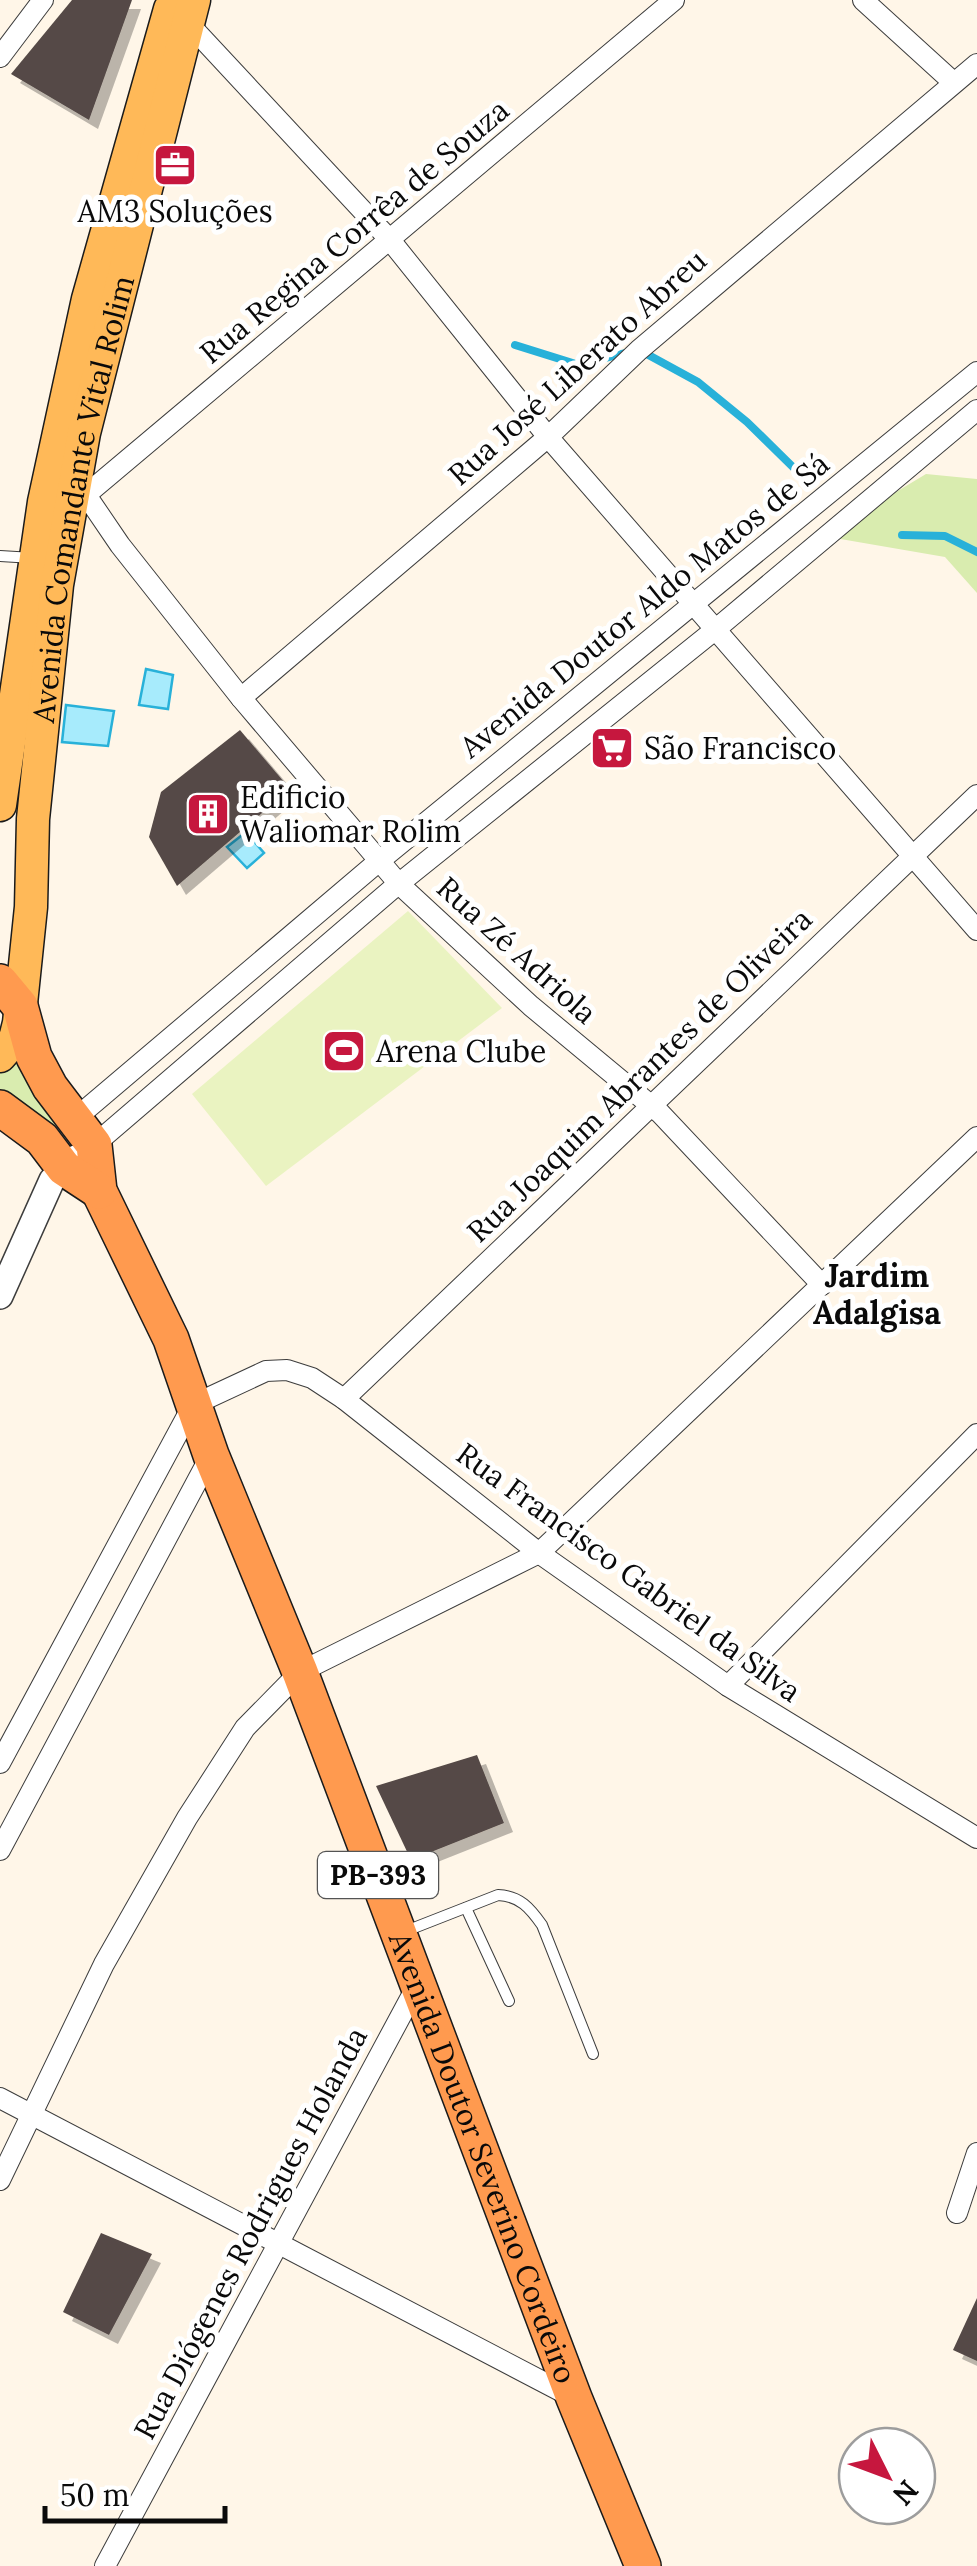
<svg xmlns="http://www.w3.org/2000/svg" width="977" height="2566" font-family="Lora,serif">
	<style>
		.green { fill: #d9ecaf }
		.pitch { fill: #eaf3c1 }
		.water { fill: #a7ebfc; stroke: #28b1d9; stroke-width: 2.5 }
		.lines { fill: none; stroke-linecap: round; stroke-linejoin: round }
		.stream { stroke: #28b1d9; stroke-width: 8 }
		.building { fill: #544946; filter: url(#shadow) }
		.service-casing { stroke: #3d3d3d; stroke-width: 12 }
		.minor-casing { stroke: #3d3d3d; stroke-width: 22 }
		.tertiary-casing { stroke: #3d3d3d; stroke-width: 28 }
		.primary-casing { stroke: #1b1b1b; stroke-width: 35 }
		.trunk-casing { stroke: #1b1b1b; stroke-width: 38 }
		.service { stroke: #fff; stroke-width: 10 }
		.minor { stroke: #fff; stroke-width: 20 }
		.tertiary { stroke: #fff; stroke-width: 25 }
		.primary { stroke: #ffb958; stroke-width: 32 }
		.trunk { stroke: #ff9a4f; stroke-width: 35 }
		.labels { text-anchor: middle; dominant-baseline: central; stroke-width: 10; stroke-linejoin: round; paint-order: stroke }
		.shield { fill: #fff; stroke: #545454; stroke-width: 2.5 }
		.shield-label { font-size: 28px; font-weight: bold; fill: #0a0a0a }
		.poi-label { font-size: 30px; fill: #0a0a0a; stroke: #fff; text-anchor: start }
		.street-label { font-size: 30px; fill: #0a0a0a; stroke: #fff }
		.neighbourhood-label { font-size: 32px; font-weight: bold; fill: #0a0a0a; stroke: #fff }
	</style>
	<defs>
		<filter id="shadow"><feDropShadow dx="9" dy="9" stdDeviation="0" flood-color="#0004"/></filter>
	</defs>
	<rect width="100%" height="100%" fill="#fff6e8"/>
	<g class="green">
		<path d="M926 474 977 479V593L945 557 823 536Z"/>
		<path d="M17 1053 63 1132 0 1090V1071Z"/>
	</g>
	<path class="pitch" d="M408 911 502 1008 266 1186 192 1094Z"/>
	<g class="water">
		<path d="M146 669 173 675 168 709 139 705Z"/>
		<path d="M66 705 114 711 108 746 62 742Z"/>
		<path d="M246 832 264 853 247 868 227 847Z"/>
	</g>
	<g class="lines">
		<g class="stream">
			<path d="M515 345 579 365 625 353"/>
			<path d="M643 352 698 382 747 422 802 476"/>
			<path d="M902 535 945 536 977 552"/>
		</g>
	</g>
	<g class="building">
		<path d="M72 0H132L89 120 11 74Z"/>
		<path d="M240 730 290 789 177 886 149 837 161 792Z"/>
		<path d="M477 1755 504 1823 411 1860 376 1786Z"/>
		<path d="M101 2233 152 2254 109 2335 63 2312Z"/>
		<path d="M977 2298V2361L953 2350Z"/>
	</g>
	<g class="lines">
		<g class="service-casing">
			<g id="service">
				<path d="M0 556 33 558"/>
				<path d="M466 1908 509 2001"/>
				<path d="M406 1931 498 1895C520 1896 530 1908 542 1925L593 2054"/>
			</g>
		</g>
		<g class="minor-casing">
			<g id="minor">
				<path d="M863 0 953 82"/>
				<path d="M189 24 390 240 548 437 977 930"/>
				<path d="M0 57 43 0"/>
				<path d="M86 495 120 545 241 698 399 884 531 1006 660 1113 822 1285"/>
				<path d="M75 504 674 0"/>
				<path d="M241 698 548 437 639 350 977 64"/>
				<path d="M76 1118 379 861 977 372"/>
				<path d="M94 1145 391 890 716 629 977 410"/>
				<path d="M344 1399 977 795"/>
				<path d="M728 1686 977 1434"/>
				<path d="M0 1763 193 1405 266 1371 287 1370 312 1378 344 1399 539 1553 728 1686 977 1838"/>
				<path d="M0 1850 211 1455"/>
				<path d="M0 2098 572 2397"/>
				<path d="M0 2180 104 1964 187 1818 245 1728 300 1672 539 1553 977 1137"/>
				<path d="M957 2213 977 2153"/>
				<path d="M105 2566 418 1984"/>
			</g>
		</g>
		<g class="tertiary-casing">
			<path id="tertiary" d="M0 1296 52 1180 76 1158"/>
		</g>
		<g class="primary-casing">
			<g id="primary">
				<path d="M0 805 44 502 88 299 170 9"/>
				<path id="s1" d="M0 1056 15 1039 19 1023 31 907 33 819 57 585 84 433 194 0"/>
			</g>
		</g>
		<g class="trunk-casing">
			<g id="trunk">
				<path id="s2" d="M0 982 20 1006 34 1057 50 1087 94 1145 99 1191 171 1339 211 1455 300 1672 574 2398 643 2566"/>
				<path d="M0 1108 42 1139 64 1168 99 1191"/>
			</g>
		</g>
		<use href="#service" class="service"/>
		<use href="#minor" class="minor"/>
		<use href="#tertiary" class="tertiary"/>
		<use href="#primary" class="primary"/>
		<use href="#trunk" class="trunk"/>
	</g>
	<defs>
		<g id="office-square" transform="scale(2.25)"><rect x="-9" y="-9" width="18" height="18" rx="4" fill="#c6173e" stroke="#fff"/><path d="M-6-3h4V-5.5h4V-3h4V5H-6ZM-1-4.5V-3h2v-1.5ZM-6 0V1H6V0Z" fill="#fff"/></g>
		<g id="supermarket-square" transform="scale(2.25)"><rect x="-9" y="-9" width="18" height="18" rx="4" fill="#c6173e" stroke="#fff"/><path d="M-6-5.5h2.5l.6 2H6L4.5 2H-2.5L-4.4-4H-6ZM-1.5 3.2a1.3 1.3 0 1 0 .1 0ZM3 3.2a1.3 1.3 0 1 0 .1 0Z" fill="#fff"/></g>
		<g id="building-square" transform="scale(2.25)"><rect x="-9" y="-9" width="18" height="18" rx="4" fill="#c6173e" stroke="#fff"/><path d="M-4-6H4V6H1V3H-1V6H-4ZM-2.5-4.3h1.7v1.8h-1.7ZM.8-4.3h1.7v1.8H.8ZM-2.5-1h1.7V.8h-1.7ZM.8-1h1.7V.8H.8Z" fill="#fff"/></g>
		<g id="stadium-square" transform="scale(2.25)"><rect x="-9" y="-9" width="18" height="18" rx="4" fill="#c6173e" stroke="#fff"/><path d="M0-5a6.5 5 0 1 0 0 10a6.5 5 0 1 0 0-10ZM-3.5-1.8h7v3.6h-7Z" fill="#fff"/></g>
	</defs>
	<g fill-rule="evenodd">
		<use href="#office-square" x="175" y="165"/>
		<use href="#supermarket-square" x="612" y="748"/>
		<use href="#building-square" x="208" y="814"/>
		<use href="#stadium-square" x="344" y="1051"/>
	</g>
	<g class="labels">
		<rect class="shield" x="318" y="1852" width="120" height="46" rx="8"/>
		<g class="shield-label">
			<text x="378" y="1875">PB-393</text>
		</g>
		<g class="poi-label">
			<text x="175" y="211" text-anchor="middle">AM3 Soluções</text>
			<text x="644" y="748">São Francisco</text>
			<text x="240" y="797">Edificio<tspan x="240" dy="34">Waliomar Rolim</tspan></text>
			<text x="376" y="1051">Arena Clube</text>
		</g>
		<g class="street-label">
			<text transform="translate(354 231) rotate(-40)">Rua Regina Corrêa de Souza</text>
			<text transform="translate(577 367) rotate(-42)">Rua José Liberato Abreu</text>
			<text stroke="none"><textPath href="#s1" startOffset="568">Avenida Comandante Vital Rolim</textPath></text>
			<text transform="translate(644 605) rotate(-39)">Avenida Doutor Aldo Matos de Sá</text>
			<text transform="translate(517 950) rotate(42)">Rua Zé Adriola</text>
			<text transform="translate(639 1075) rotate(-44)">Rua Joaquim Abrantes de Oliveira</text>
			<text transform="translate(629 1572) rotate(36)">Rua Francisco Gabriel da Silva</text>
			<text stroke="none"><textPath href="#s2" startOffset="1278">Avenida Doutor Severino Cordeiro</textPath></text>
			<text transform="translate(250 2233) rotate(-62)">Rua Diógenes Rodrigues Holanda</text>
		</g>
		<g class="neighbourhood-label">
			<text x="877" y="1275">Jardim<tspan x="877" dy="37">Adalgisa</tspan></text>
		</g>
	</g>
	<g transform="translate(887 2476) rotate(132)"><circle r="48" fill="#ffffff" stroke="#9d9d9d" stroke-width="2.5"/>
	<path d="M0-8L18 38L0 25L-18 38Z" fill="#c6173e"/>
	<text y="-15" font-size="28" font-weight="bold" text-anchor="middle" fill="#0a0a0a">N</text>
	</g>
	<path d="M45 2506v15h180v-15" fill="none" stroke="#0a0a0a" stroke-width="5"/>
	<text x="60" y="2506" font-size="30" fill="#0a0a0a" stroke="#ffffff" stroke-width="8" paint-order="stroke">50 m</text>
</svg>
